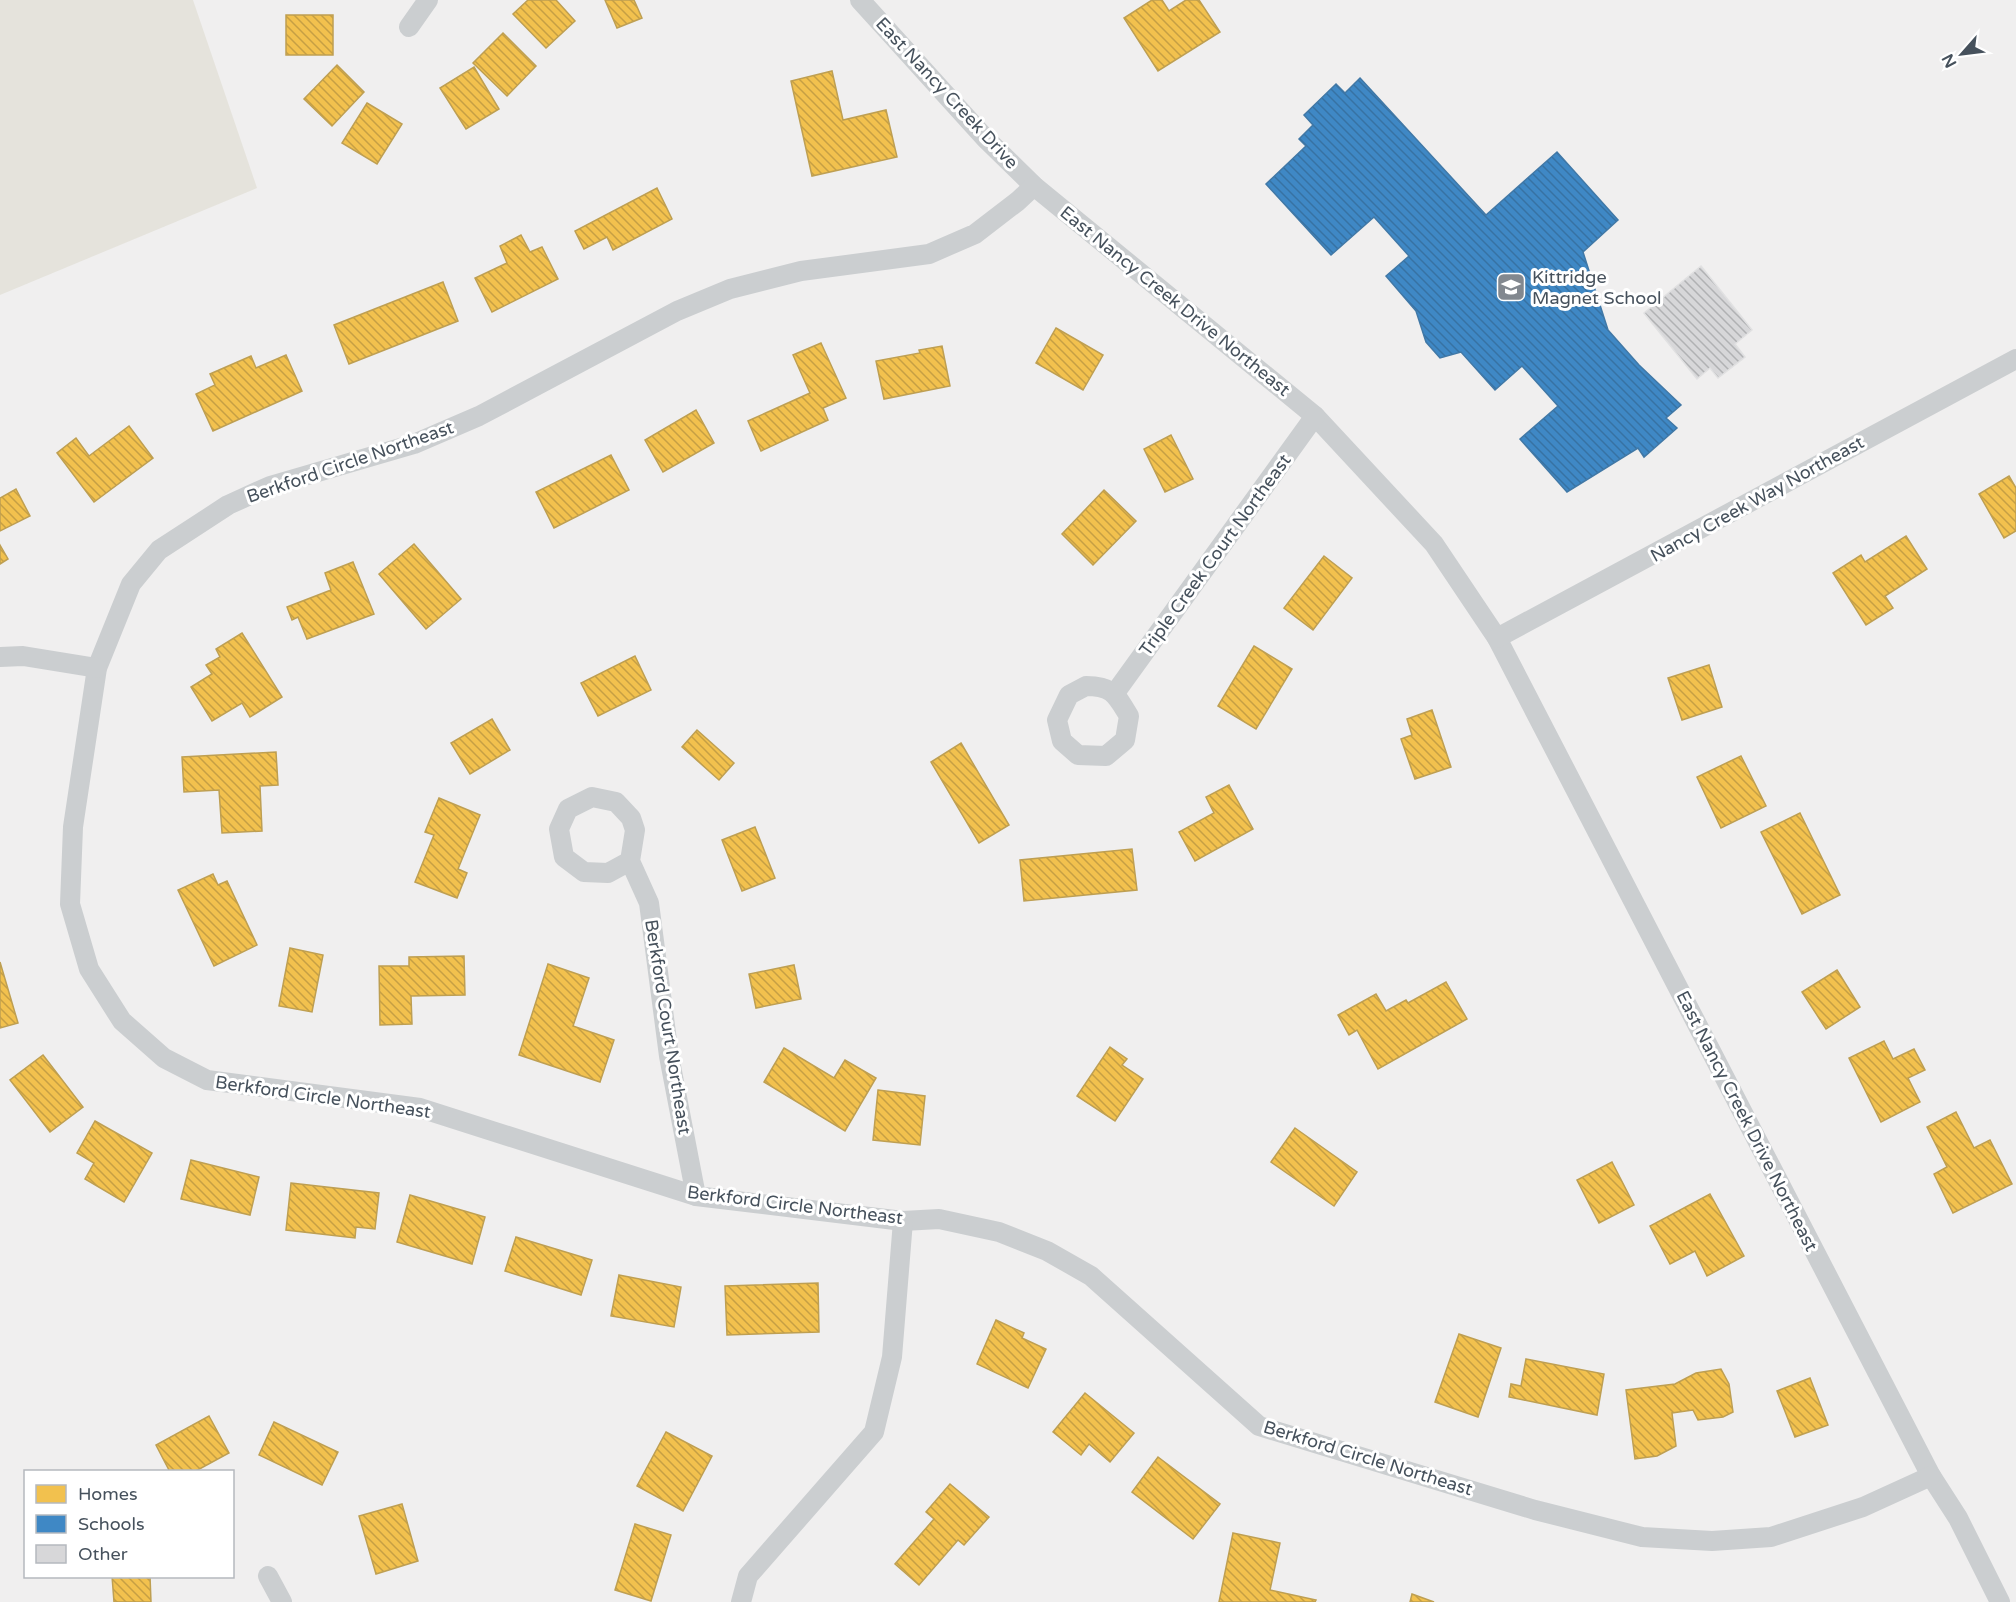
<svg xmlns="http://www.w3.org/2000/svg" width="2016" height="1602" font-family="'Varela Round',sans-serif">
	<style>
		.commercial { fill: #e5e3dc }
		.homes { fill: url(#homes-back-hatch); stroke: #be9f52; stroke-width: 1.5 }
		.schools { fill: url(#schools-back-hatch); stroke: #4178a6; stroke-width: 1.5 }
		.building { fill: url(#building-back-hatch); stroke: #e1e1e2; stroke-width: 1.5 }
		.lines { fill: none; stroke-linecap: round; stroke-linejoin: round }
		.minor { stroke: #cbced0; stroke-width: 20 }
		.labels { text-anchor: middle; dominant-baseline: central; stroke-width: 6; stroke-linejoin: round; paint-order: stroke }
		.street-label { font-size: 18px; fill: #46515c; stroke: #fff }
		.poi-label { font-size: 18px; fill: #46515c; stroke: #fff; text-anchor: start }
	</style>
	<defs>
		<pattern id="homes-back-hatch" width="6" height="6" patternUnits="userSpaceOnUse" patternTransform="scale(1.5)"><rect width="6" height="6" fill="#f2c14e"/><path d="M-1 5l2 2M0 0l6 6M5-1l2 2" fill="none" stroke="#c69f44"/></pattern>
		<pattern id="schools-back-hatch" width="6" height="6" patternUnits="userSpaceOnUse" patternTransform="scale(1.5)"><rect width="6" height="6" fill="#3f88c5"/><path d="M-1 5l2 2M0 0l6 6M5-1l2 2" fill="none" stroke="#3772a3"/></pattern>
		<pattern id="building-back-hatch" width="6" height="6" patternUnits="userSpaceOnUse" patternTransform="scale(1.5)"><rect width="6" height="6" fill="#d7d7d9"/><path d="M-1 5l2 2M0 0l6 6M5-1l2 2" fill="none" stroke="#b0b1b3"/></pattern>
	</defs>
	<rect width="100%" height="100%" fill="#f0efef"/>
	<path class="commercial" d="M0 0H193L257 188 0 295Z"/>
	<g class="homes">
		<path d="M528 0H556L575 21 546 48 513 14Z"/>
		<path d="M605 0H634L642 18 617 28Z"/>
		<path d="M1152 0H1162L1169 11 1186 0H1199L1220 32 1158 71 1124 18Z"/>
		<rect x="286" y="15" width="47" height="40"/>
		<path d="M503 33 536 66 507 96 473 63Z"/>
		<path d="M337 65 364 92 332 126 304 99Z"/>
		<path d="M474 67 499 109 466 129 440 88Z"/>
		<path d="M832 71 843 120 886 110 897 157 812 176 791 81Z"/>
		<path d="M367 103 402 124 377 164 342 143Z"/>
		<path d="M657 188 672 219 613 250 607 237 584 249 575 231Z"/>
		<path d="M521 235 530 252 542 247 558 279 492 312 475 278 507 263 500 246Z"/>
		<path d="M443 282 458 321 349 364 334 325Z"/>
		<path d="M1056 328 1103 355 1083 390 1036 363Z"/>
		<path d="M821 343 846 398 823 408 828 420 761 451 748 421 810 393 793 355Z"/>
		<path d="M942 346 950 386 884 399 876 361 920 353 919 350Z"/>
		<path d="M286 355 302 391 213 431 196 394 215 385 210 374 251 356 256 368Z"/>
		<path d="M696 410 714 443 663 472 645 440Z"/>
		<path d="M129 426 153 458 94 502 57 453 76 438 89 456Z"/>
		<path d="M1171 435 1193 479 1165 492 1144 449Z"/>
		<path d="M611 455 629 490 554 528 536 492Z"/>
		<path d="M2009 476 2016 488V531L2004 538 1979 494Z"/>
		<path d="M16 489 30 516 0 531V498Z"/>
		<path d="M1104 490 1136 521 1093 565 1062 534Z"/>
		<path d="M1906 536 1927 569 1885 596 1893 608 1866 625 1833 573 1861 555 1865 562Z"/>
		<path d="M414 544 461 599 426 629 379 574Z"/>
		<path d="M0 545 8 559 0 564Z"/>
		<path d="M1324 556 1352 578 1313 630 1284 608Z"/>
		<path d="M353 562 374 614 307 639 298 617 292 620 287 607 331 590 325 573Z"/>
		<path d="M242 633 282 697 250 717 242 703 212 721 191 687 212 674 206 665 220 657 216 649Z"/>
		<path d="M1254 646 1292 669 1256 729 1218 706Z"/>
		<path d="M635 656 651 690 598 716 581 683Z"/>
		<path d="M1709 665 1722 707 1682 720 1668 678Z"/>
		<path d="M1432 710 1451 767 1415 779 1401 739 1412 735 1407 719Z"/>
		<path d="M492 719 510 750 470 774 451 743Z"/>
		<path d="M697 730 734 763 719 780 682 747Z"/>
		<path d="M961 743 1009 825 979 843 931 762Z"/>
		<path d="M276 752 278 785 260 786 262 831 222 833 219 790 184 792 182 757Z"/>
		<path d="M1741 756 1766 806 1721 828 1697 777Z"/>
		<path d="M1229 785 1253 829 1195 861 1179 832 1214 813 1206 797Z"/>
		<path d="M439 798 480 815 458 869 467 873 457 898 415 882 434 835 425 832Z"/>
		<path d="M1800 813 1840 895 1802 914 1761 832Z"/>
		<path d="M755 827 775 878 742 891 722 840Z"/>
		<path d="M1132 849 1137 890 1024 901 1020 860Z"/>
		<path d="M213 874 218 885 227 881 257 945 214 966 178 890Z"/>
		<path d="M290 948 323 955 312 1012 279 1006Z"/>
		<path d="M464 956 465 995 411 996 412 1024 380 1025 379 966H409V957Z"/>
		<path d="M0 962 18 1023 0 1028Z"/>
		<path d="M548 964 589 978 573 1026 614 1040 600 1082 519 1055Z"/>
		<path d="M794 965 801 999 756 1008 749 974Z"/>
		<path d="M1837 970 1860 1007 1826 1029 1802 992Z"/>
		<path d="M1446 982 1467 1019 1378 1069 1357 1030 1349 1035 1338 1015 1376 994 1386 1011 1406 1000 1408 1003Z"/>
		<path d="M1884 1041 1893 1059 1914 1049 1925 1070 1908 1078 1920 1102 1881 1122 1849 1058Z"/>
		<path d="M1110 1047 1127 1059 1122 1065 1143 1079 1115 1121 1077 1096Z"/>
		<path d="M784 1048 834 1078 845 1060 876 1078 845 1131 764 1082Z"/>
		<path d="M43 1055 83 1107 50 1132 10 1080Z"/>
		<path d="M878 1090 925 1096 920 1145 873 1140Z"/>
		<path d="M1956 1112 1974 1148 1990 1140 2012 1184 1953 1213 1934 1174 1947 1167 1927 1127Z"/>
		<path d="M95 1121 152 1153 124 1202 85 1179 94 1163 77 1153Z"/>
		<path d="M1295 1128 1357 1172 1334 1206 1271 1162Z"/>
		<path d="M191 1160 259 1177 250 1215 181 1199Z"/>
		<path d="M1612 1162 1634 1205 1599 1223 1577 1180Z"/>
		<path d="M291 1183 379 1193 375 1229 356 1227 355 1238 286 1230Z"/>
		<path d="M1710 1194 1744 1256 1707 1276 1695 1251 1670 1264 1650 1226Z"/>
		<path d="M410 1195 485 1217 472 1264 397 1242Z"/>
		<path d="M516 1237 592 1260 581 1295 505 1271Z"/>
		<path d="M619 1275 681 1287 674 1327 611 1316Z"/>
		<path d="M818 1283 819 1332 727 1335 725 1286Z"/>
		<path d="M996 1320 1024 1333 1022 1338 1046 1349 1028 1388 977 1364Z"/>
		<path d="M1459 1334 1501 1348 1478 1417 1435 1402Z"/>
		<path d="M1526 1359 1604 1374 1597 1415 1509 1397 1511 1384 1521 1386Z"/>
		<path d="M1721 1369 1729 1384 1733 1412 1723 1417 1698 1420 1693 1410 1672 1413 1676 1446 1657 1456 1635 1459 1626 1390 1675 1384 1696 1373Z"/>
		<path d="M1810 1378 1828 1425 1795 1437 1777 1391Z"/>
		<path d="M1085 1393 1134 1433 1110 1462 1089 1444 1081 1455 1053 1432Z"/>
		<path d="M209 1416 229 1453 194 1472H170L156 1445Z"/>
		<path d="M274 1422 338 1452 322 1485 259 1455Z"/>
		<path d="M666 1432 712 1456 683 1511 637 1486Z"/>
		<path d="M1158 1457 1220 1504 1193 1539 1132 1492Z"/>
		<path d="M950 1484 989 1517 964 1545 958 1540 919 1585 895 1564 934 1519 926 1512Z"/>
		<path d="M402 1504 418 1561 376 1574 359 1516Z"/>
		<path d="M635 1524 671 1535 651 1601 615 1590Z"/>
		<path d="M1233 1533 1280 1543 1270 1590 1316 1600 1315 1602H1219Z"/>
		<path d="M112 1576H150L151 1602H114Z"/>
		<path d="M1412 1594 1434 1602H1410Z"/>
	</g>
	<path class="schools" d="M1360 78 1486 215 1557 152 1618 220 1583 252 1608 330 1639 365 1681 405 1666 418 1677 428 1644 457 1638 448 1567 492 1520 439 1558 406 1522 366 1495 390 1461 352 1440 358 1426 342 1416 311 1386 276 1409 256 1374 217 1331 255 1266 184 1306 146 1299 139 1313 125 1304 115 1336 84 1345 93Z"/>
	<path class="building" d="M1701 266 1752 330 1735 344 1745 357 1718 378 1710 368 1697 379 1644 313Z"/>
	<g class="lines">
		<g class="minor">
			<path d="M860 0 985 138 1034 186 1315 416 1434 544 1497 638 1931 1476 1958 1518 2000 1602"/>
			<path d="M409 27 428 0"/>
			<path d="M1034 186 1018 201 975 234 929 254 801 271 730 289 677 311 479 416 414 444 270 486 228 505 159 550 131 584 97 668 73 827 70 904 89 969 122 1021 164 1058 207 1080 420 1108 696 1196 903 1221 939 1219 999 1232 1047 1251 1091 1276 1259 1426 1535 1510 1642 1537 1712 1541 1771 1537 1863 1507 1931 1476"/>
			<path d="M1497 638 2016 359"/>
			<path d="M0 657 23 656 97 668"/>
			<path d="M1086 686C1113 686 1116 695 1129 716L1125 740 1106 756 1078 755 1062 741 1057 720 1069 695Z"/>
			<path d="M1115 693 1315 416"/>
			<path d="M630 861 635 830 631 818 616 802 592 797 568 809 559 829 564 857 584 872 608 873 630 861 649 903 669 1056 696 1196"/>
			<path d="M268 1576 282 1602"/>
			<path d="M741 1602 748 1576 874 1432 892 1357 903 1221"/>
		</g>
	</g>
	<defs>
		<g id="school-square" transform="scale(1.5)"><rect x="-9" y="-9" width="18" height="18" rx="4" fill="#82888f" stroke="#fff"/><path d="M0-5L7-2L0 1L-7-2ZM-4 1L0 2.5L4 1V4Q0 6-4 4Z" fill="#fff"/></g>
	</defs>
	<g fill-rule="evenodd">
		<use href="#school-square" x="1511" y="287"/>
	</g>
	<g class="labels">
		<g class="street-label">
			<text transform="translate(947 93) rotate(47)">East Nancy Creek Drive</text>
			<text transform="translate(1175 301) rotate(39)">East Nancy Creek Drive Northeast</text>
			<text transform="translate(350 462) rotate(-19)">Berkford Circle Northeast</text>
			<text transform="translate(1757 499) rotate(-29)">Nancy Creek Way Northeast</text>
			<text transform="translate(1215 555) rotate(-54)">Triple Creek Court Northeast</text>
			<text transform="translate(668 1027) rotate(81)">Berkford Court Northeast</text>
			<text transform="translate(323 1097) rotate(8)">Berkford Circle Northeast</text>
			<text transform="translate(1747 1121) rotate(63)">East Nancy Creek Drive Northeast</text>
			<text transform="translate(795 1205) rotate(7)">Berkford Circle Northeast</text>
			<text transform="translate(1368 1458) rotate(17)">Berkford Circle Northeast</text>
		</g>
		<g class="poi-label">
			<text x="1532" y="277">Kittridge<tspan x="1532" dy="21">Magnet School</tspan></text>
		</g>
	</g>
	<rect x="24" y="1470" width="210" height="108" fill="#ffffff" stroke="#b5b9be" stroke-width="1.5"/>
	<rect x="36" y="1485" width="30" height="18" fill="#f2c14e" stroke="#b5b9be" stroke-width="1.5"/>
	<text x="78" y="1500" font-size="18" fill="#46515c">Homes</text>
	<rect x="36" y="1515" width="30" height="18" fill="#3f88c5" stroke="#b5b9be" stroke-width="1.5"/>
	<text x="78" y="1530" font-size="18" fill="#46515c">Schools</text>
	<rect x="36" y="1545" width="30" height="18" fill="#d7d7d9" stroke="#b5b9be" stroke-width="1.5"/>
	<text x="78" y="1560" font-size="18" fill="#46515c">Other</text>
	<g transform="translate(1962 54) rotate(242)" stroke="#ffffff" stroke-width="4.5" paint-order="stroke">
	<path d="M0-4.5L10 22L0 15L-10 22Z" fill="#46515c"/>
	<text y="-9" font-size="16" font-weight="bold" text-anchor="middle" fill="#46515c">N</text>
	</g>
</svg>
